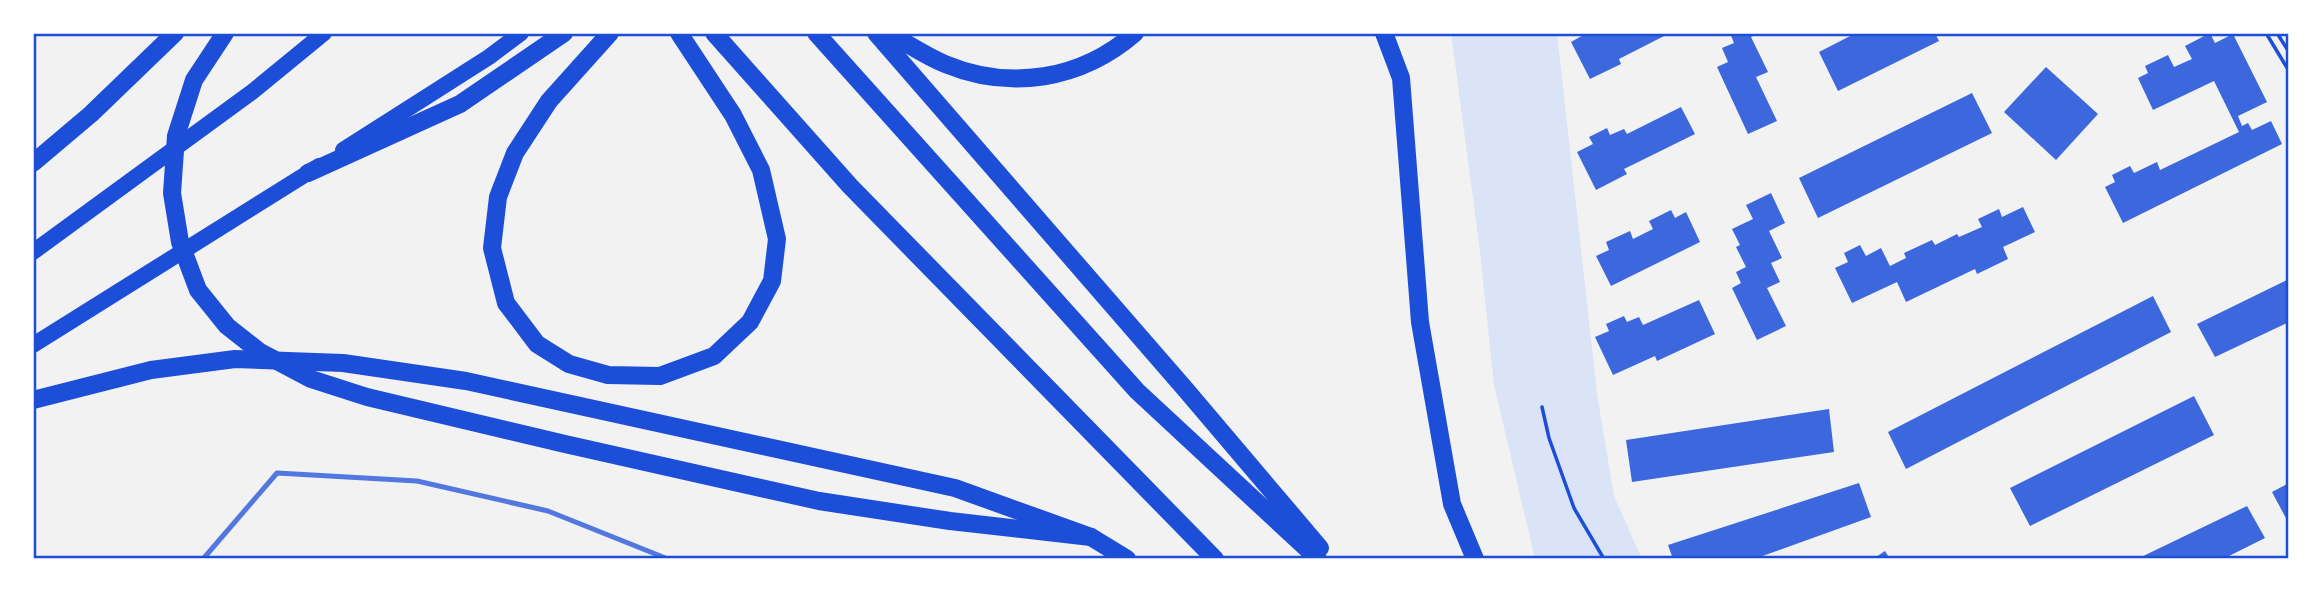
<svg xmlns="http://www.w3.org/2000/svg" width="2322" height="592" font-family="Helvetica,sans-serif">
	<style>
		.green { fill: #dbe4f7 }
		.building { fill: #3d67dc }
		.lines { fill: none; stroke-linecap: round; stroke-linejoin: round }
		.path { stroke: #1d4ed8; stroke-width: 3.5 }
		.service { stroke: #5277de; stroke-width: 5 }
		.trunk { stroke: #1d4ed8; stroke-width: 16 }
		.motorway { stroke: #1d4ed8; stroke-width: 18 }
		.neatline { fill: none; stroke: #1d4ed8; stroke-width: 2.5 }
	</style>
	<rect width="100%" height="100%" fill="#f2f2f2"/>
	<path class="green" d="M1451 33H1557L1597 394 1614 496 1642 559H1535L1494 385 1479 244Z"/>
	<g class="building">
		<path d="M1587 33H1670L1619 59 1621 64 1590 79 1571 42Z"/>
		<path d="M1730 33H1759L1751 37 1768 72 1756 77 1777 121 1748 134 1717 67 1728 62 1722 48 1734 43Z"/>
		<path d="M1856 33H1935L1939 41 1838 91 1819 52Z"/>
		<path d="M2210 33 2215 43 2233 34 2267 102 2238 116 2242 126 2248 123 2252 130 2271 121 2282 144 2123 223 2105 187 2115 182 2112 175 2130 166 2134 173 2157 162 2160 170 2239 132 2214 81 2153 110 2138 78 2148 73 2145 66 2168 55 2174 67 2192 59 2185 46Z"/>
		<path d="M2046 67 2098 114 2056 160 2004 112Z"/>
		<path d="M1972 93 1992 133 1818 218 1799 178Z"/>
		<path d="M1681 107 1695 134 1624 169 1627 174 1596 190 1577 152 1593 144 1589 137 1607 128 1610 135 1624 129 1627 134Z"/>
		<path d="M1771 193 1785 223 1769 231 1782 258 1771 263 1780 282 1767 288 1786 326 1757 340 1732 288 1741 283 1736 272 1746 267 1736 247 1740 245 1732 229 1753 219 1746 205Z"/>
		<path d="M2023 207 2035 232 2003 247 2008 259 1977 274 1975 269 1906 302 1897 282 1852 303 1835 268 1848 262 1844 253 1860 245 1866 256 1881 248 1890 266 1906 258 1904 253 1932 240 1935 245 1957 234 1959 237 1982 227 1978 219 1999 209 2002 217Z"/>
		<path d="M1671 210 1675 218 1686 212 1700 242 1611 286 1596 256 1609 250 1606 242 1630 231 1633 239 1653 229 1649 221Z"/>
		<path d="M2289 279V322L2215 357 2197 324Z"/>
		<path d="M2153 296 2171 332 1906 469 1888 432Z"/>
		<path d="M1699 300 1715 334 1657 361 1655 356 1613 375 1595 337 1609 331 1606 324 1624 316 1627 322 1639 317 1643 325Z"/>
		<path d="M2194 396 2214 435 2030 526 2010 488Z"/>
		<path d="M1829 409 1834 452 1632 482 1626 440Z"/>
		<path d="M1859 483 1871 517 1754 559H1673L1668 545Z"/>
		<path d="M2289 483V524L2272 492Z"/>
		<path d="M2247 506 2265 538 2223 559H2137Z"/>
		<path d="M1885 551 1890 559H1873Z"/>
	</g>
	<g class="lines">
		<g class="path">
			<path d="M2266 33 2289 71"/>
			<path d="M2277 33 2289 52"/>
			<path d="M1542 407 1549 438 1574 508 1604 559"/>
		</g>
		<path class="service" d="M203 559 277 473 417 481 548 511 668 559"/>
		<g class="trunk">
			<path d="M343 150 489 57 521 33"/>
			<path d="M33 252 252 92 324 33"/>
			<path d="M33 345 319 166"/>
		</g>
		<g class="motorway">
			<path d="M225 33 194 80 176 136 172 193 180 242 198 290 227 326 260 352 311 379 367 397 565 444 819 501 950 521 1091 537"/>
			<path d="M610 33 549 101 515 153 498 197 492 248 506 303 537 344 569 364 608 375 660 376 714 356 750 322 772 281 777 239 761 170 733 115 679 33"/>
			<path d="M714 33 850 186 1215 559"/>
			<path d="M816 33 1137 391 1318 559"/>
			<path d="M876 33 1186 390 1320 548"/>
			<path d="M888 33C907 43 925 56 945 64 1010 91 1081 80 1135 33"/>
			<path d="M1384 33 1401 78 1420 322 1452 504 1475 559"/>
			<path d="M33 163 91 114 175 33"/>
			<path d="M308 173 460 104 564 33"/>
			<path d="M33 400 151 370 235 359 343 363 466 381 955 488 1091 537 1127 559"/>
		</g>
	</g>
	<rect width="2322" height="592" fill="none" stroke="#ffffff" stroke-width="70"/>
	<rect x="35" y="35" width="2252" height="522" class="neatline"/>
</svg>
